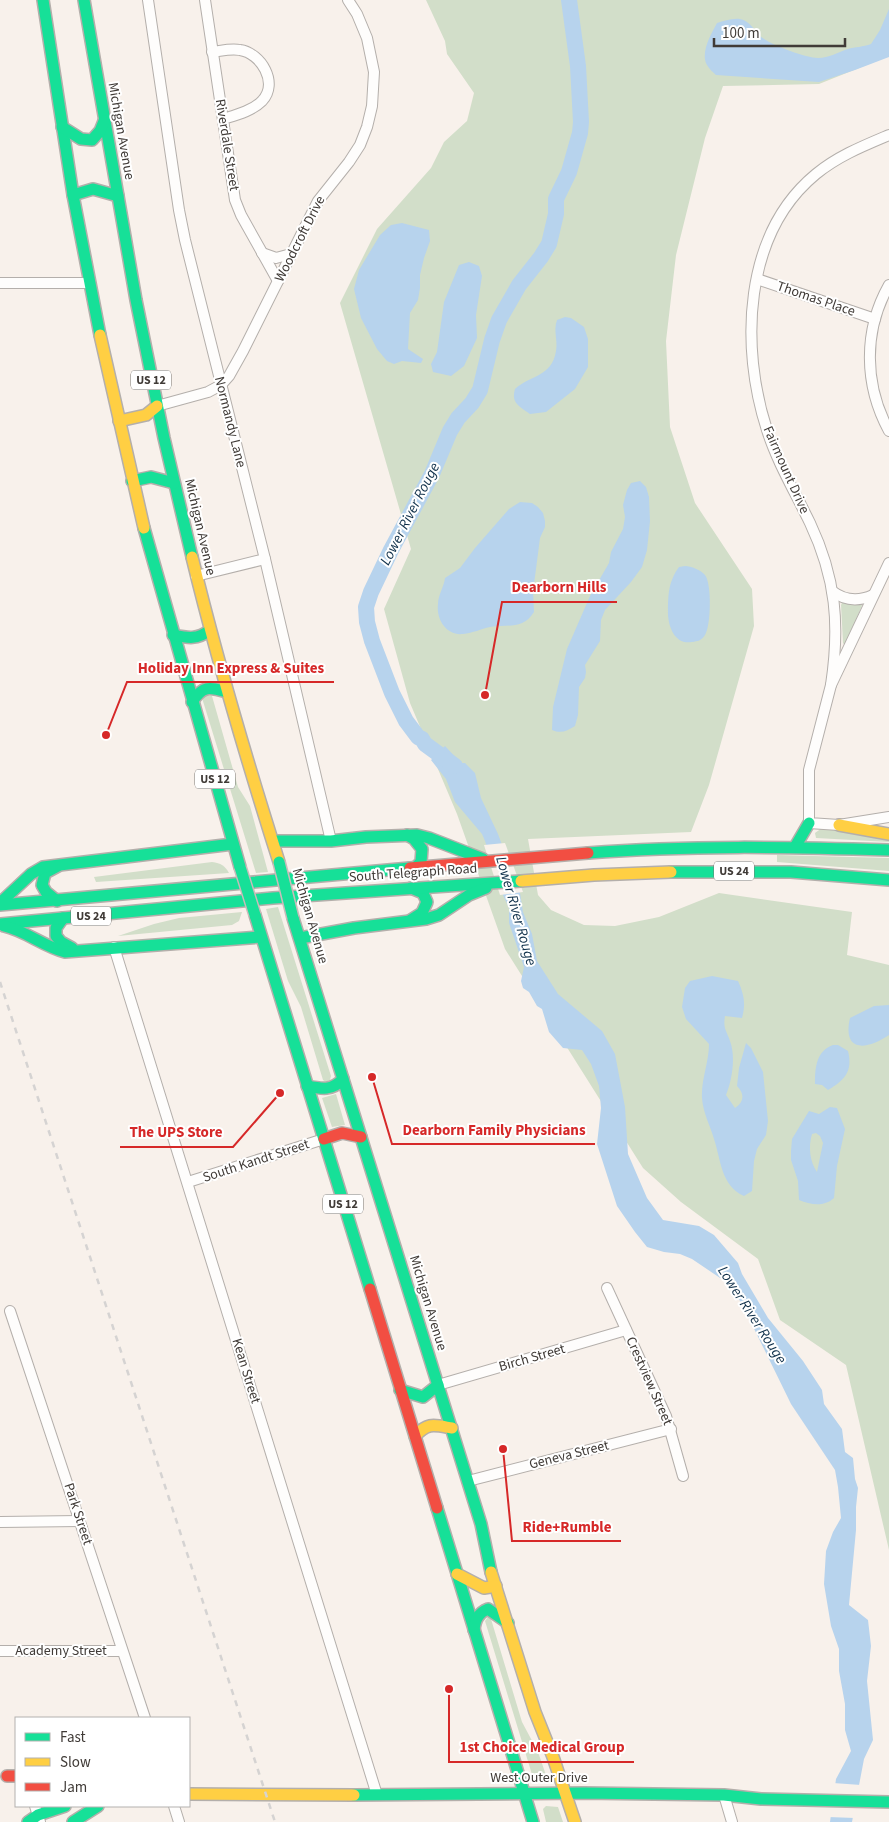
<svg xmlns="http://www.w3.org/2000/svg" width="889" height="1822" font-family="'Source Sans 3',sans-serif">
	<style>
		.green { fill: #d2dec9 }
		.water { fill: #b7d3ed; fill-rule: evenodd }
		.pier { fill: #f8f1eb }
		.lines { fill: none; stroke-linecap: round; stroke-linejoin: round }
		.river { stroke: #b7d3ed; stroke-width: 16 }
		.street-casing { stroke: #b4afab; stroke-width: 12 }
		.fast-casing { stroke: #b4afab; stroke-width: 14 }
		.slow-casing { stroke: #b4afab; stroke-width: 14 }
		.jam-casing { stroke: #b4afab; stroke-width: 14 }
		.street { stroke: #fefdfc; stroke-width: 10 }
		.fast { stroke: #16e098; stroke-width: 11 }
		.slow { stroke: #ffcf43; stroke-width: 11 }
		.jam { stroke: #f24e42; stroke-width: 11 }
		.rail { stroke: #d5d3d2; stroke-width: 2.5; stroke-dasharray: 6 6; stroke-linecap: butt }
		.fast-bridge-casing { stroke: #cabbba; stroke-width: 14; stroke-linecap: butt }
		.fast-bridge { stroke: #16e098; stroke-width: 11 }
		.labels { text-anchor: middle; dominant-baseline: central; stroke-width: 4; stroke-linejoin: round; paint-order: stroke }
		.shield { fill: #fff; stroke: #797673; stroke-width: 1 }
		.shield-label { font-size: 12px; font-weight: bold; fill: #403b37 }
		.street-label { font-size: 14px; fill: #403b37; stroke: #fff }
		.water-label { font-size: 15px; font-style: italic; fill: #0e2f49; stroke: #fff }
		.leader { fill: none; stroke: #d62828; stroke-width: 2 }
		.callout-dot { fill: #d62828; stroke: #fff; stroke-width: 2 }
		.callout-label { font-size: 15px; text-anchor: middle; font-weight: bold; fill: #d62828; stroke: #fff; stroke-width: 4; stroke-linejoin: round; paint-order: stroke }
	</style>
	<rect width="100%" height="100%" fill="#f8f1eb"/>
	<g class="green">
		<path d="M426 0H889V56L819 84 723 86 705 138 676 255 666 341 670 427 695 503 752 589 754 626 709 785 691 832 528 839 538 895 551 910 584 925 615 926 659 917 719 893 852 912 847 955 889 965V1550L846 1365 780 1320 758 1259 681 1202 643 1168 505 949 457 814 410 703 384 609 411 549 340 303 377 229 431 168 444 142 467 121 474 93 447 54 445 41Z"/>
		<path d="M843 601 863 603 845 646 843 643 841 605Z"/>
		<path d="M204 694 212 696 238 787 250 806 268 872 256 873 202 698Z"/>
		<path d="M822 828 889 837V842L816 838 815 833Z"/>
		<path d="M777 855 889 858V871L777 862Z"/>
		<path d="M212 862C221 863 225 866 229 873L96 882 94 877Z"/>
		<path d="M278 907 331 1076 330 1080 326 1082 323 1080 301 1007 288 981 266 909Z"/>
		<path d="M242 912 239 921 232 925 118 936 154 924 179 918Z"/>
		<path d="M336 1094 345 1125 332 1127 322 1098Z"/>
		<path d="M488 1617 491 1619 522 1722 538 1752 547 1778 545 1782 534 1781 485 1621Z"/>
		<path d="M546 1806 558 1807 563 1822H546L543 1809Z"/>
	</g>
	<g class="water">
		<path d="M889 9V57L855 70 819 82 716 75C713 72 709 69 707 65 700 53 711 34 717 23 724 21 732 18 740 19 750 21 754 30 760 36 770 45 806 58 818 58 829 58 838 52 848 49 855 47 863 47 871 44L880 30Z"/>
		<path d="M402 223 429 230 430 241 424 258 420 275V288L418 300 410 313 408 349 423 359 421 363 402 361 394 364 387 361 377 349 361 318 354 289 359 270 380 235 391 225Z"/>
		<path d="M469 262 479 266 482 276 476 315 477 338 464 366 451 376 433 372 431 364 437 352 444 302 459 265Z"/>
		<path d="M565 317 571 318 584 327 588 339V367L575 389 546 412 530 414C519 406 511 403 515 389 530 375 552 377 556 351 558 340 553 331 557 320Z"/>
		<path d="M640 481 646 487 649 497 650 521 647 550 642 567 631 582 605 610 601 620 600 641 585 665 586 672 585 678 579 687 578 715 575 726C567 731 561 734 552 730L553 707 567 649 590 596 609 563 611 552 623 529 625 517 623 505 627 490 631 483Z"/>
		<path d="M520 502 532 503 538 507 543 513 545 521V527L540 538 536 569 533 591 534 612C523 630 507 624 490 627 481 629 473 633 463 634 446 636 436 619 438 604 438 595 444 587 445 578L460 568 475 548 509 509Z"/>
		<path d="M685 566C691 566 701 570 705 575 712 584 711 626 705 635 701 641 698 641 692 642 676 645 669 629 668 615 668 596 668 582 679 567Z"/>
		<path d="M445 746 461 763H465L475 773 481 798 498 834 520 893 523 912 532 934 537 961 558 994 602 1031 615 1054 625 1107 628 1154 647 1198 663 1220 699 1226 714 1235 738 1263 742 1274 768 1318 803 1361 822 1390 824 1404 842 1429 845 1452 853 1458 855 1479 858 1488 856 1507V1530L849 1605 868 1620 871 1646 867 1681 873 1740 864 1759 852 1822H830L836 1779 851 1751 845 1730V1704L839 1671V1649L831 1626 824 1584 826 1551 833 1532 841 1518 838 1487 835 1470 791 1404 742 1304 729 1284 692 1259 680 1254 664 1252 647 1247 635 1232 617 1206 597 1144 601 1108 599 1086 591 1064 582 1050 563 1048 549 1032 542 1009 537 1006 529 992 523 988 521 981 524 967 509 923V908L503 895 485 841 482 834 455 802 446 779 431 760Z"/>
		<path d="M712 976 738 981C744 994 746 1004 742 1018L725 1016C723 1029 726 1029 730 1041 736 1057 732 1080 726 1095L735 1108C744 1102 745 1094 737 1086L739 1068 746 1043 751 1048 763 1072 768 1121 766 1135 757 1149 754 1161 752 1191 744 1196C721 1186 721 1160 714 1139 710 1125 703 1113 702 1098 701 1080 709 1062 709 1044L686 1019 682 1007 685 988 690 981Z"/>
		<path d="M889 1005V1035C867 1050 842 1053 850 1018L874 1006Z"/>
		<path d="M833 1045H838L848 1051C853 1071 845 1080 828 1090L822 1085 815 1084C815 1068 816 1051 833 1045Z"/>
		<path d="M830 1107 837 1108 845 1129 837 1166 834 1198C824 1207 811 1205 799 1200L798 1181 791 1160V1151L792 1139 809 1111 819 1114ZM816 1133 820 1136 823 1143 817 1172C810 1162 808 1147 812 1134Z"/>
	</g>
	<g class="pier">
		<path d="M505 843 523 892 500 895 484 845Z"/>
		<path d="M833 1783 861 1785 855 1818 828 1817Z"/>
	</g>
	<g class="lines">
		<path class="river" d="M455 766 425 744 422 739 418 737 406 721 392 693 372 641 367 622 366 607 371 592 391 550 432 474 450 431 458 418 472 403 480 390 492 340 499 320 519 285 541 257 549 244 556 214V199L569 172 580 133 581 122 578 66 569 0"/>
		<g class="street-casing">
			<g id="street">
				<path d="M148 0 179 210 185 240 265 559 331 841"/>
				<path d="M205 0 235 200 241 215 278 281"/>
				<path d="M212 52C221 51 231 48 240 50 261 53 279 83 262 101 252 111 236 115 223 119"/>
				<path d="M262 253 276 258 291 254"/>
				<path d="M757 279 875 319"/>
				<path d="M0 283H90"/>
				<path d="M889 285C863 331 864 385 889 431"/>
				<path d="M157 406 208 392 221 385 229 376 243 351 318 201 349 162 360 145 367 127 372 106 374 72 367 38 357 14 348 0"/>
				<path d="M889 563 831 685 809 770V823L839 825 889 817"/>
				<path d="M196 576 265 559"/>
				<path d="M832 591C845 601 858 602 873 595"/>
				<path d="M831 685C840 625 836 578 810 523 795 492 777 462 767 430 740 347 743 234 816 174 838 156 863 146 889 135"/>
				<path d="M114 947 377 1795"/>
				<path d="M188 1182 324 1139"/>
				<path d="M607 1288 666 1416 683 1476"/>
				<path d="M10 1311 145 1718"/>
				<path d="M438 1385 626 1330"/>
				<path d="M468 1481 671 1429"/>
				<path d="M0 1522 80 1521"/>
				<path d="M0 1651H122"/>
				<path d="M724 1795 732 1822"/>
				<path d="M35 1806 40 1822"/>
				<path d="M174 1806 179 1822"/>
			</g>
		</g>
		<g class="fast-casing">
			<g id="fast">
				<path d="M43 0 73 195 100 335"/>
				<path d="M84 0 136 300 164 438 192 557"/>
				<path d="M62 127 81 139 92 140 100 131 104 121"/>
				<path d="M73 195 93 189 118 196"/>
				<path d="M132 481 151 477 174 483"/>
				<path d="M144 528 240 867"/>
				<path d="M173 635C188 638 197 640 210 630"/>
				<path d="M192 702C203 685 209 687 227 692"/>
				<path d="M407 835 414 839 422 849 421 862 415 868"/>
				<path d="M273 841H331L366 837 417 835 429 838 483 859"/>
				<path d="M795 847 809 823"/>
				<path d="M588 853C688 845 789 847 889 850"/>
				<path d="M671 872H791L889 880"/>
				<path d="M411 888 423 893 427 902 422 913 411 920"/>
				<path d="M57 901 46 892 42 885 45 873 58 866"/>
				<path d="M0 903 31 874 43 867 233 844"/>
				<path d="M0 905 410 868"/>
				<path d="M255 915 370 1289"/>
				<path d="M63 918 56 928V936L61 942 72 948"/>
				<path d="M293 918 481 1524 491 1572"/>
				<path d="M0 924 273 898 521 881"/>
				<path d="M4 926C26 931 43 946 65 952L261 937"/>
				<path d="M300 938 354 928 426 919 439 915 469 895 486 888"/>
				<path d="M307 1086C322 1089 332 1091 343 1079"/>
				<path d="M400 1390 423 1397 438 1385"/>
				<path d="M437 1508 533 1822"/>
				<path d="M474 1630C475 1620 478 1613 488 1609L508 1623"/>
				<path d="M354 1795 584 1793 724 1795 761 1799 889 1802"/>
				<path d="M28 1822 38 1815 65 1806"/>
				<path d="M73 1822 98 1806"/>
			</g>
		</g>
		<g class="slow-casing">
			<g id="slow">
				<path d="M100 335 144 528"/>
				<path d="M119 421 146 415 157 406"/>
				<path d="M192 557C217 660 247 761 279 862"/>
				<path d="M839 825 889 834"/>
				<path d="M521 881 594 875 671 872"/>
				<path d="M415 1436C428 1422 434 1425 452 1428"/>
				<path d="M491 1572 535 1712 553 1757 575 1822"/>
				<path d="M457 1574 484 1588 496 1586"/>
				<path d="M189 1794 354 1795"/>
			</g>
		</g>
		<g class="jam-casing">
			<g id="jam">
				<path d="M410 868 588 853"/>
				<path d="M324 1139 342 1133 361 1137"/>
				<path d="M370 1289 437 1508"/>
				<path d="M7 1776H16"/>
			</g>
		</g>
		<use href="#street" class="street"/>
		<use href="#fast" class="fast"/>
		<use href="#slow" class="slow"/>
		<use href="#jam" class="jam"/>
		<path class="rail" d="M0 982 275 1822"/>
		<g class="fast-bridge-casing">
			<g id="fast-bridge">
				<path d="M279 862 293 918"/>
				<path d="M240 867 255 915"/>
			</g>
		</g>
		<use href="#fast-bridge" class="fast-bridge"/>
	</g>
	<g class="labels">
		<g class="shield">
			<rect x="131" y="370.5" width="40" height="19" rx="4"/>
			<rect x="195" y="769.5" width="40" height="19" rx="4"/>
			<rect x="714" y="861.5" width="40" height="19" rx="4"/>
			<rect x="71" y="906.5" width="40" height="19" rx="4"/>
			<rect x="323" y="1194.5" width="40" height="19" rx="4"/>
		</g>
		<g class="shield-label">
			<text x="151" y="380">US 12</text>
			<text x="215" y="779">US 12</text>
			<text x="734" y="871">US 24</text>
			<text x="91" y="916">US 24</text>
			<text x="343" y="1204">US 12</text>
		</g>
		<g class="street-label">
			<text transform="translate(121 131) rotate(80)">Michigan Avenue</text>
			<text transform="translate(227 145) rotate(81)">Riverdale Street</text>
			<text transform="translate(300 239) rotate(-63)">Woodcroft Drive</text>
			<text transform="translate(816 299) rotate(19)">Thomas Place</text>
			<text transform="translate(230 422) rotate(76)">Normandy Lane</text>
			<text transform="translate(786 470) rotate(66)">Fairmount Drive</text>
			<text transform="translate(200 527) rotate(77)">Michigan Avenue</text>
			<text transform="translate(413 873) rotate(-4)">South Telegraph Road</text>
			<text transform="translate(310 916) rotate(74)">Michigan Avenue</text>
			<text transform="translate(256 1161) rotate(-18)">South Kandt Street</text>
			<text transform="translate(428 1303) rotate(73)">Michigan Avenue</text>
			<text transform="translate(532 1358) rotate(-16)">Birch Street</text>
			<text transform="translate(246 1371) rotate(73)">Kean Street</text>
			<text transform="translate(649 1381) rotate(66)">Crestview Street</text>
			<text transform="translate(569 1455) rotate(-14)">Geneva Street</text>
			<text transform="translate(78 1514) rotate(72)">Park Street</text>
			<text x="61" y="1651">Academy Street</text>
			<text x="539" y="1778">West Outer Drive</text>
		</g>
		<g class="water-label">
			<text transform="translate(410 514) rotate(-63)">Lower River Rouge</text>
			<text transform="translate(516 911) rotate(74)">Lower River Rouge</text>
			<text transform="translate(752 1315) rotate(57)">Lower River Rouge</text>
		</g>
	</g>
	<path class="leader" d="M485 695L502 602H617M106 735L127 682H334M372 1077L392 1144H595M280 1093L233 1147H120M503 1449L512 1541H621M449 1689L449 1762H634"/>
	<g class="callout-dot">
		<circle cx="485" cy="695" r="5"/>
		<circle cx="106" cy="735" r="5"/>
		<circle cx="372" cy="1077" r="5"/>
		<circle cx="280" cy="1093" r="5"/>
		<circle cx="503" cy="1449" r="5"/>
		<circle cx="449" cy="1689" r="5"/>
	</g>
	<g class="callout-label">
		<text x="559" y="592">Dearborn Hills</text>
		<text x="231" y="673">Holiday Inn Express &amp; Suites</text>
		<text x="494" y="1135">Dearborn Family Physicians</text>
		<text x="176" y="1137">The UPS Store</text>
		<text x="567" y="1532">Ride+Rumble</text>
		<text x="542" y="1752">1st Choice Medical Group</text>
	</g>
	<rect x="15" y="1717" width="175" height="90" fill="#ffffff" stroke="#b3b1af"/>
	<rect x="25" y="1733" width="25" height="8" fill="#16e098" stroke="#b3b1af"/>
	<text x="60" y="1742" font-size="15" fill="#403b37">Fast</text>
	<rect x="25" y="1758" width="25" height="8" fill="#ffcf43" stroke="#b3b1af"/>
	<text x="60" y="1767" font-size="15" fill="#403b37">Slow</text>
	<rect x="25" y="1783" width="25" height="8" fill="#f24e42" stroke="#b3b1af"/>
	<text x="60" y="1792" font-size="15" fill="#403b37">Jam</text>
	<path d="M714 38v8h131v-8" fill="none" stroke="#403b37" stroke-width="2.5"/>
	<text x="722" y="38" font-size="15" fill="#403b37" stroke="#ffffff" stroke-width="4" paint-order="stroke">100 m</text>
</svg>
